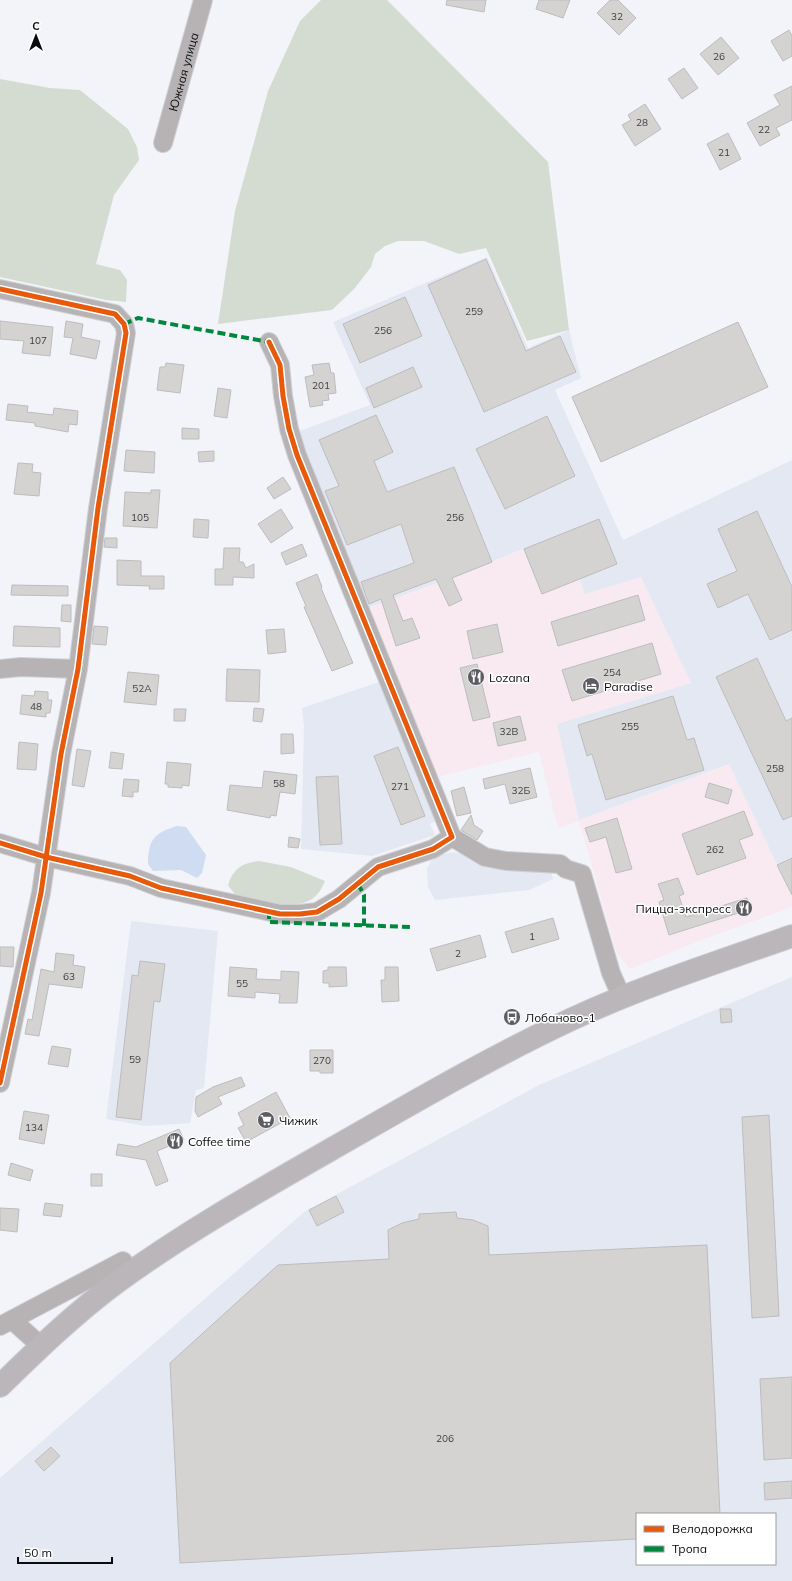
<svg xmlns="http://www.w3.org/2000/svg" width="792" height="1581" font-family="Mulish,sans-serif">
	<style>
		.commercial { fill: #f8eaf0 }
		.built { fill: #e3e8f3; fill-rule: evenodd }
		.green { fill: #d4dcd1 }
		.water { fill: #d0dcf1 }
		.building { fill: #d5d3d1; stroke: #bdbcbe }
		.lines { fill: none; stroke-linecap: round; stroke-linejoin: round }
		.minor-casing { stroke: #ced0d4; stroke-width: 20 }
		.major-casing { stroke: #ced0d4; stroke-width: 24 }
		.minor { stroke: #b7b3b5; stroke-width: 18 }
		.major { stroke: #bab6b9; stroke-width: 22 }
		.quiet { stroke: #00873e; stroke-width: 4; stroke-dasharray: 8 4; stroke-linecap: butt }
		.cycleway-casing { stroke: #fff; stroke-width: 8 }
		.cycleway { stroke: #e8590c; stroke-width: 5 }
		.labels { text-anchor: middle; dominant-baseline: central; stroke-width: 3; stroke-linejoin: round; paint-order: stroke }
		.number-label { font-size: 10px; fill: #3e3e40 }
		.street-label { font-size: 12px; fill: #0b0c0f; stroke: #fff }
		.poi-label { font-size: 12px; fill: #0b0c0f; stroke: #fff; text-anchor: start }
	</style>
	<rect width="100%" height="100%" fill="#f2f4fa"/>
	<path class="commercial" d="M524 549 579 579 585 594 641 577 691 683 557 724 579 820 730 764 777 864 792 857V907L704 939 630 969 617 954 579 821 558 828 539 752 437 777 367 608 459 575Z"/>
	<g class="built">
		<path d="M487 257 528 348 569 330 581 378 555 390 623 540 792 460V857L777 864 729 764 579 820 557 724 691 683 641 577 585 594 579 579 542 594 523 549 459 575 367 608 297 432 370 405 333 322Z"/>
		<path d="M379 682 436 821 430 824 435 835 372 856 301 849 304 726 302 708Z"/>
		<path d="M452 852 550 867 553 879 529 890 435 900 428 887 427 869 431 861 438 856Z"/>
		<path d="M131 921 218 931 204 1088 196 1090 190 1123 145 1126 106 1119Z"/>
		<path d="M792 977V1581H0V1478L304 1212 539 1085ZM637 1514H775V1564H637Z"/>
	</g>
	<g class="green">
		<path d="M321 0H387L548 162 569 330 527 341 486 248 459 254 424 241H398L385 246 375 254 371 267 355 288 332 310 218 324 235 211 268 91 300 21Z"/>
		<path d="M0 79 50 88 80 90 128 129 137 147 139 160 114 195 96 264 120 270 127 280 126 302 106 300 0 277Z"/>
		<path d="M259 861 291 867 325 881C322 888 319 894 312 899 296 910 253 905 236 895 233 892 230 888 228 885 233 869 241 863 259 861Z"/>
	</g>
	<path class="water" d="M177 826 186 827 206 855 202 873 197 878 181 870 153 871 148 864C148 840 154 833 177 826Z"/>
	<g class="building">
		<path d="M447 0H486L484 12 446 5Z"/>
		<path d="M539 0H570L563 18 536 9Z"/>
		<path d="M610 0H618L636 18 619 35 597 13Z"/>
		<path d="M789 30 792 36V56L783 61 771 41Z"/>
		<path d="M721 37 739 58 718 75 700 54Z"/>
		<path d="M684 68 698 88 682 99 668 79Z"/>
		<path d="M792 86V120L776 128 780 135 760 146 747 123 780 105 774 95Z"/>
		<path d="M645 104 661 129 635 146 622 125 631 120 628 115Z"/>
		<path d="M728 133 741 159 720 170 707 144Z"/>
		<path d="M486 259 526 351 560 336 576 372 484 412 428 285Z"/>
		<path d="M405 297 422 336 360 363 343 324Z"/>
		<path d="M0 321 53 327 50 356 22 353 24 341 0 339Z"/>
		<path d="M66 321 83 324 81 337 100 341 96 359 70 354 73 338 64 337Z"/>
		<path d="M738 322 768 387 601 462 572 397Z"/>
		<path d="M166 363 184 365 180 393 157 390 160 367H165Z"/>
		<path d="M329 363 331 373H334L336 393 328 394 329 400 322 401 323 405 310 407 305 377 314 375 312 365Z"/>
		<path d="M413 367 422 387 374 408 366 388Z"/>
		<path d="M218 388 231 390 227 418 214 416Z"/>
		<path d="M8 404 28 406 27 412 53 415 54 408 78 411 77 425 69 424 68 432 35 426V423L6 420Z"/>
		<path d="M376 415 393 452 374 461 387 492 454 467 492 562 452 578 462 600 449 606 436 579 393 595 403 621 412 618 420 638 396 646 381 599 369 604 361 582 414 563 401 524 347 545 325 491 339 486 319 440Z"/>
		<path d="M547 416 575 476 505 509 476 449Z"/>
		<path d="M182 428 199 429V439H182Z"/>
		<path d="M126 450 155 452 154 473 124 471Z"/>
		<path d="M214 451V461L199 462 198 452Z"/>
		<path d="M18 463 33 464 32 472 41 473 39 496 14 494Z"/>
		<path d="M283 477 291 489 274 499 267 488Z"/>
		<path d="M151 490H160L157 528 123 526 125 492 151 493Z"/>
		<path d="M281 509 293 528 271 543 258 524Z"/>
		<path d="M757 511 792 587V630L770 640 748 594 718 608 707 584 737 571 718 529Z"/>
		<path d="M194 519 209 520 208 538 193 537Z"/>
		<path d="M599 519 617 564 542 594 524 549Z"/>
		<path d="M105 538H117V548L104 547Z"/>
		<path d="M302 544 307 556 286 565 281 553Z"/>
		<path d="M224 548H240L239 562H243L246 568 254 564V578L233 577V585H215V569H223Z"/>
		<path d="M117 560 141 561V576H164V589H149L150 586 117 585Z"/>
		<path d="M317 574 322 587 321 588 353 663 332 671 304 607 306 606 296 583Z"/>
		<path d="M12 585 68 586V596L11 595Z"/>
		<path d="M638 595 645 620 558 646 551 622Z"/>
		<path d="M62 605H71V622L61 621Z"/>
		<path d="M497 624 503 652 473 659 467 631Z"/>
		<path d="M14 626 60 628V647L13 646Z"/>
		<path d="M94 626 108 627 106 645 92 644Z"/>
		<path d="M284 629 286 652 268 654 266 630Z"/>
		<path d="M652 643 661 674 572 701 562 670Z"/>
		<path d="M757 658 786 721 792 718V816L783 820 716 677Z"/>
		<path d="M477 664 490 717 473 721 460 668Z"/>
		<path d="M227 669 260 670 259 702 226 701Z"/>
		<path d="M128 672 159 675 156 705 124 702Z"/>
		<path d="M35 691 48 692V700H52L50 713H46V717L20 714 22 695 34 696Z"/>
		<path d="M673 696 687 740 694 738 704 770 606 800 592 754 587 756 578 725Z"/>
		<path d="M254 708 264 709 262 722 253 721Z"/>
		<path d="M174 709H186L185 721H174Z"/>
		<path d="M520 716 526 740 498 746 493 723Z"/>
		<path d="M281 734H293L294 753 281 754Z"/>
		<path d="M19 742 38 744 36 770 17 769Z"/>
		<path d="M398 747 425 816 401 825 374 756Z"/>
		<path d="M77 749 91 751 84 787 72 785Z"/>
		<path d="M111 752 124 754 122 769 109 768Z"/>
		<path d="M167 762 191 764 189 786 182 785V788L168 787V784H165Z"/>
		<path d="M530 768 537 797 510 804 505 784 485 789 483 779Z"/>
		<path d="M264 771 297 775 295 794 280 792 276 816 271 815 270 818 227 810 230 785 262 788Z"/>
		<path d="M338 776 342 844 320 845 316 777Z"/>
		<path d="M124 779 139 780 138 792H133V797L122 796Z"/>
		<path d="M709 783 732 790 728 804 705 797Z"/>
		<path d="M464 787 471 813 457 816 451 791Z"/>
		<path d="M744 811 753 835 739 840 746 858 697 875 682 834Z"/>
		<path d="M471 815 474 825 483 831 477 840 461 830Z"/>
		<path d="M617 818 632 869 616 873 606 837 590 842 585 828Z"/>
		<path d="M289 837 300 839 298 848 288 847Z"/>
		<path d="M792 858V895L777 865Z"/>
		<path d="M678 878 684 894 679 896 686 917 747 898 751 909 669 935 659 902 664 900 658 884Z"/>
		<path d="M553 918 559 939 512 953 505 932Z"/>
		<path d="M480 935 486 957 437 971 430 949Z"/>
		<path d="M0 947H14L13 967 0 966Z"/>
		<path d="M56 953 74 955 73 965 85 967 82 988 49 984 39 1036 25 1034 28 1019 32 1020 41 969 54 972Z"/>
		<path d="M140 961 165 964 160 1002 154 1001 141 1120 116 1117 132 975 138 976Z"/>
		<path d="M230 967 257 969 256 979 281 980V971L299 972 297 1003H279L280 994 255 992V998L228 996Z"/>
		<path d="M328 967H346L347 986 329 987V983H323V971L328 970Z"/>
		<path d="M385 967H398L399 1001 382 1002 381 980H385Z"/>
		<path d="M720 1009H731L732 1022 721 1023Z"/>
		<path d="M52 1046 71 1049 68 1067 48 1064Z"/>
		<path d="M310 1050H333V1073H320V1071H310Z"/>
		<path d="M241 1077 245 1086 218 1097 222 1104 198 1117 195 1111 196 1097 213 1087Z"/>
		<path d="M276 1092 290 1118 246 1142 238 1128 244 1125 238 1113Z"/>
		<path d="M24 1111 49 1115 44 1144 19 1139Z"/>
		<path d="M769 1115 779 1316 752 1318 742 1117Z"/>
		<path d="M179 1129 184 1140 157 1151 168 1181 156 1186 146 1160 116 1155 118 1144 136 1147Z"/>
		<path d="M11 1163 33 1170 30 1181 8 1175Z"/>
		<rect x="91" y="1174" width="11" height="12"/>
		<path d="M336 1196 344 1212 317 1226 309 1210Z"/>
		<path d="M45 1203 63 1205 61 1217 43 1215Z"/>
		<path d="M0 1208 19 1209 17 1232 0 1230Z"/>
		<path d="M456 1212 457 1218 473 1220 488 1226 489 1255 707 1245 720 1514H637V1539L180 1563 170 1363 278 1265 389 1259 388 1230 402 1223 419 1219V1214Z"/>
		<path d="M792 1377V1458L764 1460 760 1379Z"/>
		<path d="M51 1447 60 1456 44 1471 35 1461Z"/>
		<path d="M792 1481V1498L765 1500 764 1483Z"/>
	</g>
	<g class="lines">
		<g class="minor-casing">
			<g id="minor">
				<path id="s1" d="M163 143 203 0"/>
				<path d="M0 289 115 314 124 324 126 333 98 508 78 669 61 754 41 893 0 1083"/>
				<path d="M0 669 21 667 78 669"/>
				<path d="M452 837 485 857 506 861 560 864 566 869 582 874 611 973 622 998"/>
				<path d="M0 843 46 857 130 876 161 888 280 914H300L317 912 339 899 378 867 433 849 452 837 297 455 289 429 283 396 280 365 269 342"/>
				<path d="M12 1320 41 1346"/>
				<path d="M0 1326 123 1261"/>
			</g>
		</g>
		<g class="major-casing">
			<path id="major" d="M0 1386C37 1350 75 1313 117 1282 187 1231 262 1189 337 1146 414 1102 491 1057 572 1019 643 986 718 962 792 936"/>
		</g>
		<use href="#minor" class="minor"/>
		<use href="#major" class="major"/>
		<g class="quiet">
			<path d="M124 324 138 318 269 342"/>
			<path d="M358 884 364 895V926"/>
			<path d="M269 911V922L410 927"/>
		</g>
		<g class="cycleway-casing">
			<g id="cycleway">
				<path d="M0 289 115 314 124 324 126 333 98 508 78 669 61 754 41 893 0 1083"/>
				<path d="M0 843 46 857 130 876 161 888 280 914H300L317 912 339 899 378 867 433 849 452 837 297 455 289 429 283 396 280 365 269 342"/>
			</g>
		</g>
		<use href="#cycleway" class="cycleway"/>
	</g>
	<defs>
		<g id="restaurant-disc" transform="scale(0.9)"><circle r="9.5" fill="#5c5d61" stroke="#fff"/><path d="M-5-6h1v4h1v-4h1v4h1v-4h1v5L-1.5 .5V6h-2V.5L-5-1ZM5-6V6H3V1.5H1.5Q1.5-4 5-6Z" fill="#fff"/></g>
		<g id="hotel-disc" transform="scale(0.9)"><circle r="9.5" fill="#5c5d61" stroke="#fff"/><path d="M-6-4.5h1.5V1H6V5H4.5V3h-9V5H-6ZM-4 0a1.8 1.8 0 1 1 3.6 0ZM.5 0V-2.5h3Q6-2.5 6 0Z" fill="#fff"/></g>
		<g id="bus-disc" transform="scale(0.9)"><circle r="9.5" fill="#5c5d61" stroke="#fff"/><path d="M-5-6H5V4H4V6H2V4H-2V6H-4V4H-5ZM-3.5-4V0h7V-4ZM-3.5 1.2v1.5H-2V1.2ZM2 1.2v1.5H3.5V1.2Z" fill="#fff"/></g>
		<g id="supermarket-disc" transform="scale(0.9)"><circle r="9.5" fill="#5c5d61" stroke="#fff"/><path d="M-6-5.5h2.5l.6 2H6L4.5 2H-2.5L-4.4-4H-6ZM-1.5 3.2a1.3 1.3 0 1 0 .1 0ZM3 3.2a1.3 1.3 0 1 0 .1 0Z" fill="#fff"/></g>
	</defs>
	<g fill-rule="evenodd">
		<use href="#restaurant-disc" x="476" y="677"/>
		<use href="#hotel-disc" x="591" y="686"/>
		<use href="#restaurant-disc" x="744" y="908"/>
		<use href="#bus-disc" x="512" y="1017"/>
		<use href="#supermarket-disc" x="266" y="1120"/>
		<use href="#restaurant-disc" x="175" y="1141"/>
	</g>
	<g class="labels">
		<g class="number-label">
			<text x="617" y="16">32</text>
			<text x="719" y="56">26</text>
			<text x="642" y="122">28</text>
			<text x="764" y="129">22</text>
			<text x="724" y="152">21</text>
			<text x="474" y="311">259</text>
			<text x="383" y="330">256</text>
			<text x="38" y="340">107</text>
			<text x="321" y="385">201</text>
			<text x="140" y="517">105</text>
			<text x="455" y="517">256</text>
			<text x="612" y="672">254</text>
			<text x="142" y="688">52А</text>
			<text x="36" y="706">48</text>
			<text x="630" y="726">255</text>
			<text x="509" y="731">32В</text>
			<text x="775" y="768">258</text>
			<text x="279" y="783">58</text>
			<text x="400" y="786">271</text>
			<text x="521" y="790">32Б</text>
			<text x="715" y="849">262</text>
			<text x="532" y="936">1</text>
			<text x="458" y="953">2</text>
			<text x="69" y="976">63</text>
			<text x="242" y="983">55</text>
			<text x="135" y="1059">59</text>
			<text x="322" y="1060">270</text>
			<text x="34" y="1127">134</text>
			<text x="445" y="1438">206</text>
		</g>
		<g class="street-label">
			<text stroke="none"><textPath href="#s1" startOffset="74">Южная улица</textPath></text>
		</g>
		<g class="poi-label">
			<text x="489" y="677">Lozana</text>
			<text x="604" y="686">Paradise</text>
			<text x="731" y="908" text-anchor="end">Пицца-экспресс</text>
			<text x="525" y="1017">Лобаново-1</text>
			<text x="279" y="1120">Чижик</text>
			<text x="188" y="1141">Coffee time</text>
		</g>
	</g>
	<rect x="636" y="1513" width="140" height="52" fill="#ffffff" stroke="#9d9e9f"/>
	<rect x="644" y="1526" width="20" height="6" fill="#e8590c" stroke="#9d9e9f"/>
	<text x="672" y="1533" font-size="12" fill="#0b0c0f">Велодорожка</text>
	<rect x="644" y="1546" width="20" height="6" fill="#00873e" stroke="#9d9e9f"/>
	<text x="672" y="1553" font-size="12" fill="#0b0c0f">Тропа</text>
	<g transform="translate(36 36)" stroke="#ffffff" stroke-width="3" paint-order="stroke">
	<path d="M0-3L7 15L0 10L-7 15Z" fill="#0b0c0f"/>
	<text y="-6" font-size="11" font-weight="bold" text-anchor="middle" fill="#0b0c0f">С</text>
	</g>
	<path d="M18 1557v6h94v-6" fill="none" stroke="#0b0c0f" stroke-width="2"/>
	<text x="24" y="1557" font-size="12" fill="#0b0c0f" stroke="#ffffff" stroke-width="3" paint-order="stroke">50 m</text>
</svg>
